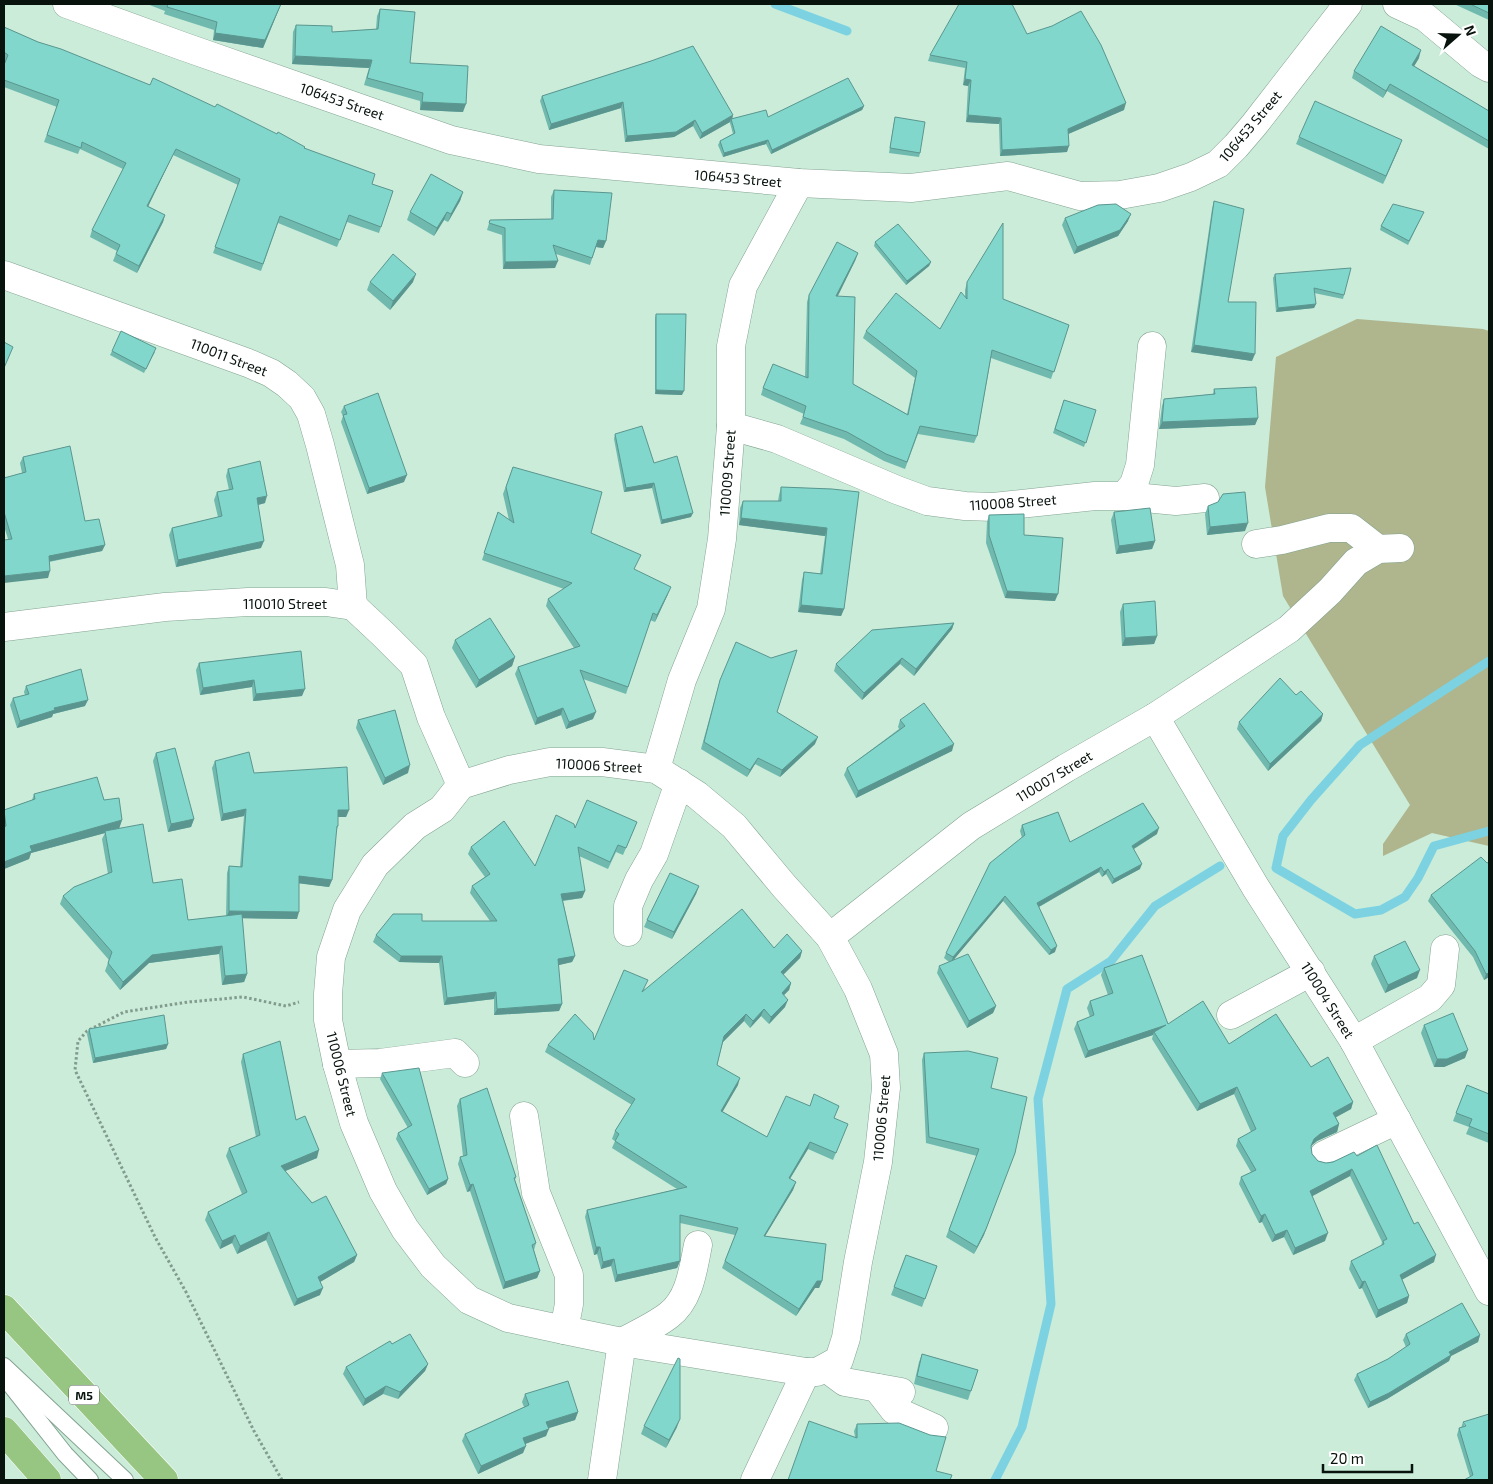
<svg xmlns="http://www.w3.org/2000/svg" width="1493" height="1484" font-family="'Exo 2',sans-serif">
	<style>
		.green { fill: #afb58c }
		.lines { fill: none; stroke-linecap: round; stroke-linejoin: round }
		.stream { stroke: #7dd2e1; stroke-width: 9 }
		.service-casing { stroke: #84a392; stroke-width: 18 }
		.minor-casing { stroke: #84a392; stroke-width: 29 }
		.primary-casing { stroke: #fff; stroke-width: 29 }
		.path { stroke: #829b8d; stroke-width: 3; stroke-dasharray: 2.5 2.5; stroke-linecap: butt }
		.service { stroke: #fff; stroke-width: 16 }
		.minor { stroke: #fff; stroke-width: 28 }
		.primary { stroke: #97c582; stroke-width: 28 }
		.wall { fill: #6fb9af }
		.shaded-wall { fill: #5a968f }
		.building { fill: #81d7cc; stroke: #5a968f }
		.labels { text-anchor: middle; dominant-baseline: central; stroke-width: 4; stroke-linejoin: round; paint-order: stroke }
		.shield { fill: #fff; stroke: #525a56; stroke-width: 1 }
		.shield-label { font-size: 12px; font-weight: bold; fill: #08130d }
		.street-label { font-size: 14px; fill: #08130d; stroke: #fff }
	</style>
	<rect width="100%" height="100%" fill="#caecd9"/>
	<path class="green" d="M1357 319 1483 329 1489 331V846L1432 833 1383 856V844L1410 805 1283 596 1265 487 1276 357Z"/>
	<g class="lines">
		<g class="stream">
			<path d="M775 4 847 31"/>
			<path d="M1489 661 1360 745 1311 800 1283 836 1276 868 1355 914 1381 910 1405 897 1418 878 1434 846 1489 831"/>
			<path d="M995 1480 1022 1427 1051 1304 1038 1099 1067 989 1111 961 1155 906 1220 866"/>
		</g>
		<g class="service-casing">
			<g id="service">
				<path d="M4 1366 125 1480"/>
				<path d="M5 1378 65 1454 90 1480"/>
			</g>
		</g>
		<g class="minor-casing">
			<g id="minor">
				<path d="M67 4 182 46 451 140 539 159 799 183 911 188 1008 176 1080 196 1120 195 1159 188 1191 177 1218 164 1236 146 1254 125 1348 4"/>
				<path d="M1397 4 1425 17 1480 63 1489 68"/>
				<path d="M4 275 248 363 271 373 287 384 302 398 311 414 320 445 350 565 353 606"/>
				<path d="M731 426 777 439 897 490 927 501 965 506 993 507 1095 496H1124L1134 484 1140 465 1152 346"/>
				<path d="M1124 496 1176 501 1205 498"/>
				<path d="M1256 544 1282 540 1329 528H1351L1378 549"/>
				<path d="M4 627 165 607 248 602H326L353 606 384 635 414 665 431 717 461 785"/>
				<path d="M1155 717 1256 888 1354 1041 1489 1291"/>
				<path d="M550 762H602L656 769 697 795 734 826 784 886 830 937 858 989 884 1054 886 1088 878 1162 858 1262 846 1338 839 1360 817 1372H806L622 1342 564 1330 508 1318 469 1300 433 1266 405 1229 383 1191 354 1123 337 1064 328 1020V994L331 957 347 910 375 865 415 826 442 809 461 785 509 770Z"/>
				<path d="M656 769 682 680 711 609 722 539 731 426V346L743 286 799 183"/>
				<path d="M628 932V906L639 880 654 854 679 783"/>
				<path d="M830 937 971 826 1066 768 1155 717 1289 629 1330 591 1356 562 1378 549 1400 548"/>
				<path d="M1231 1015 1311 972"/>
				<path d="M1354 1041 1430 998 1441 985 1445 949"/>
				<path d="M337 1064 380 1063 455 1053 465 1063"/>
				<path d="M524 1116 536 1193 569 1275V1304L564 1330"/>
				<path d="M1324 1155 1397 1120"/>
				<path d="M826 1368 845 1382 901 1392"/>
				<path d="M877 1388 894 1410 934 1428"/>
				<path d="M602 1480 622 1342C637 1334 655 1326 669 1315 690 1299 693 1269 698 1245"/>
				<path d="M755 1480 806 1372"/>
			</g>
		</g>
		<g class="primary-casing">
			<g id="primary">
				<path d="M4 1309 164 1480"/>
				<path d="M4 1431 47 1480"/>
			</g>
		</g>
		<path class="path" d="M282 1480 254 1431 186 1292 155 1237 75 1070 78 1041 87 1031 124 1012 188 1002 243 997 286 1006 299 1002"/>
		<use href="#service" class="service"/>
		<use href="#minor" class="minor"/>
		<use href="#primary" class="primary"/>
	</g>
	<g class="wall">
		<path d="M147 4H281L263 48 213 40 214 30 164 14 165 11Z"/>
		<path d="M1454 4H1489V20Z"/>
		<path d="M380 9 410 63 463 112 420 110V101L364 85 369 68 292 64 293 32 296 25 332 32 376 29 377 16Z"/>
		<path d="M4 27 38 42 304 148 372 184 393 191 379 233 347 222 337 247 278 223 261 271 213 253 238 185 173 155 148 206 165 215 163 222 137 273 113 261 117 251 90 237 92 230 123 169 80 149 78 154 44 142 57 107 4 87V65L5 61 4 60Z"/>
		<path d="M1027 34 1124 110 1068 134 1067 152 1000 156 999 124 966 122 968 86 963 85 965 68 928 61 930 55Z"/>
		<path d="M1419 58 1414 66 1489 111V149L1387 91 1383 98 1352 78 1354 71Z"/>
		<path d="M651 61 733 115 732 118 768 117 864 106 862 110 771 154 766 144 723 157 718 145 720 141 733 134 730 123V122L700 139 693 126 674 137 625 142 621 108 549 130 540 101 542 96Z"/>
		<path d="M895 117 920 153 919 157 889 153 894 122Z"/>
		<path d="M1299 137 1399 148 1383 184 1296 144Z"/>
		<path d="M554 190 606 241 603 248 596 247 590 265 556 254 555 268 503 269 502 235 487 230 490 220 551 219V197Z"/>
		<path d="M463 192 460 201 448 222 444 220 434 236 407 220 410 212Z"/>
		<path d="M1214 201 1228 302 1252 361 1191 352 1212 209Z"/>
		<path d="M1422 216 1408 245 1380 230 1381 226Z"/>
		<path d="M1065 218 1128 221 1118 236 1074 254 1062 225Z"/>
		<path d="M875 242 931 262 929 266 906 285 874 246Z"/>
		<path d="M858 253 855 261 837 296 853 384 907 414 915 378 863 338 866 331 940 329 965 296V290L967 282 1003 299 1069 325 1051 379 991 358 977 436 974 443 918 434 905 469 884 461 844 439 800 424 804 414 761 395 763 388 805 377 807 302 809 295Z"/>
		<path d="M1275 274 1344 295 1343 299 1314 293 1316 304 1314 308 1276 312 1273 278Z"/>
		<path d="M370 282H413L390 310 367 290Z"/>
		<path d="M656 314 682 395 655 394V318Z"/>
		<path d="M112 351 155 352 144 373 110 355Z"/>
		<path d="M1214 389 1258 418 1255 425 1159 429 1162 406 1164 399 1213 394Z"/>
		<path d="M1064 400 1096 410 1084 447 1053 433Z"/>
		<path d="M344 406 404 482 367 494 341 422 343 416 341 412Z"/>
		<path d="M615 434 691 517 661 524 652 488 624 492 614 439Z"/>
		<path d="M23 457 85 521 105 545 102 551 49 562 48 578 8 539 4 526V478L22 473 20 463Z"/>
		<path d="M513 467 635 570 668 594 655 622 650 620 626 694 583 679 593 719 566 729 561 715 535 725 515 674 518 667 574 648 546 606 548 599 564 589 482 560 498 512 509 520 503 494Z"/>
		<path d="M228 469 265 503 258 505 261 548 176 567 169 535 172 528 218 517 214 500 217 492 229 490 226 476Z"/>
		<path d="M781 487 832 489 844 609 841 616 798 612 802 580 804 572 820 574 825 536 739 525 740 508 743 501H778L779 495Z"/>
		<path d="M1208 506 1245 531 1207 535 1205 514Z"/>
		<path d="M1114 512 1155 541 1152 549 1116 554 1111 520Z"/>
		<path d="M989 515 1055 601 1005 598 986 543 987 522Z"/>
		<path d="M1123 604 1157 636 1154 644 1122 646 1120 612Z"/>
		<path d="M954 623 952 629 914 676 900 664 862 700 834 671 836 664Z"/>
		<path d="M455 640 515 657 512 666 476 688 452 648Z"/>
		<path d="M199 663 302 696 253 701 252 687 200 695 196 670Z"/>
		<path d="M720 680 777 712 815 744 780 777 755 764 747 777 701 749Z"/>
		<path d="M26 686 85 706 53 714 52 717 17 728 10 705 13 698 25 695 24 692Z"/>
		<path d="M1296 695 1323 714 1321 721 1268 771 1237 729 1239 722Z"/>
		<path d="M358 720 408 773 383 785 356 728Z"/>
		<path d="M900 720 952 751 856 798 844 775 847 768 899 729 898 727Z"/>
		<path d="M156 753 194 819 191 827 168 832 153 761Z"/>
		<path d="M215 761 254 773 349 810 346 817H338V826L336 832 332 880 329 887 299 883 297 919 242 918 247 974 244 982 222 985 219 954 149 963 120 990 105 971 109 960 60 904 63 896 108 874 102 839 105 833 31 853 29 859 4 869V810L32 800 34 794 104 800 122 820 119 828 153 883 188 920 226 916 227 873 229 866 240 867 244 816 221 821 212 768Z"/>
		<path d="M637 822 623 855 616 852 608 869 579 856 585 891 582 898 563 901 575 956 572 962 558 965 562 1004 559 1011 494 1015V999L444 1005 439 963 399 962 373 942 376 935 422 921H490L470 893 472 886 485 877 468 854 471 847 535 866 575 828Z"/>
		<path d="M1022 825 1070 842 1157 834 1134 849 1140 869 1112 884 1106 874 1102 877 1099 872 1039 907 1055 952 1049 955 1003 901 953 960 996 1006 993 1013 967 1028 937 973 939 966 949 962 944 958 946 953 1022 838 1020 831Z"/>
		<path d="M1489 862V977L1484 980 1473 957 1428 901 1431 895Z"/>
		<path d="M699 886 696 894 672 939 644 927 647 920Z"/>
		<path d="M774 948 802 951 800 958 783 975 791 983 789 990 784 995 785 1007 769 1024 761 1016 750 1028 744 1021 723 1042 717 1065 738 1085 722 1111 767 1137 810 1106 814 1094 845 1131 833 1160 808 1149 790 1179 796 1182 793 1190 765 1236 822 1281 819 1288H815L796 1316 722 1268 735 1235 680 1223V1261L677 1268 615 1282 611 1266 601 1269 597 1254 594 1255 585 1217 587 1210 677 1189 612 1148 615 1141 612 1139 615 1131 632 1105 545 1052 548 1045 594 1040 646 987 644 990Z"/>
		<path d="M1374 956 1417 978 1385 993 1371 964Z"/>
		<path d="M1104 968 1168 1024 1229 1044 1311 1067 1353 1102 1351 1109 1336 1117 1339 1124 1337 1132 1317 1141 1311 1146 1312 1154 1318 1161 1326 1163 1357 1156 1414 1224 1434 1262 1402 1279 1409 1296 1407 1303 1376 1318 1362 1288 1359 1289 1349 1269 1351 1261 1381 1246 1382 1242 1350 1176 1312 1196 1325 1241 1293 1255 1284 1237 1272 1242 1262 1222 1259 1223 1239 1184 1241 1177 1251 1172 1236 1146 1238 1139 1251 1132 1234 1094 1197 1111 1152 1039 1153 1035 1085 1058 1074 1029 1077 1022 1090 1017 1087 1008 1090 1001 1108 995 1101 975Z"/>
		<path d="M1424 1025 1465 1058 1444 1067H1434L1421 1033Z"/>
		<path d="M89 1029 168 1044 166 1049 93 1063 87 1034Z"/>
		<path d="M924 1053 991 1088 984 1235 974 1254 946 1237 977 1156 926 1143 922 1060Z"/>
		<path d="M243 1054 296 1120 317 1158 285 1171 357 1255 354 1262 320 1282V1295L294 1306 266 1240 237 1254 232 1243 220 1249 205 1220 208 1212 242 1194 226 1156 229 1148 256 1137 241 1062Z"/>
		<path d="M382 1073 448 1179 446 1184 427 1195 396 1139 398 1133 408 1128 380 1079Z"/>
		<path d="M1467 1085 1489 1094V1143L1466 1134 1469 1127 1453 1121Z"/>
		<path d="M460 1099 516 1177 515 1180 536 1243 534 1250 540 1271 537 1278 503 1289 470 1191 467 1192 458 1164 460 1157 463 1156 457 1106Z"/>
		<path d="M906 1255 937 1266 922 1307 891 1295Z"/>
		<path d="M1406 1334 1480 1335 1478 1342 1451 1356 1449 1361 1387 1399 1368 1408 1354 1380 1357 1374 1388 1359 1406 1347 1403 1340Z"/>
		<path d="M392 1344 428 1364 425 1371 398 1399 383 1394 363 1406 343 1374 346 1367Z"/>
		<path d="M922 1354 978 1370 968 1400 914 1384 919 1362Z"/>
		<path d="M525 1394 578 1412 575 1420 548 1428 546 1436 525 1444 523 1453 478 1474 462 1441 465 1434 524 1407 522 1402Z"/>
		<path d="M1463 1422 1489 1480 1470 1477 1457 1435 1459 1428H1461Z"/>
		<path d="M857 1424 936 1471 855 1437 854 1431Z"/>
		<path d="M644 1426 677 1427 666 1448 641 1434Z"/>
	</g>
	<g class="shaded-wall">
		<path d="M281 4 263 48 213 40 215 33Z"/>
		<path d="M1421 50 1419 58 1410 73 1412 65Z"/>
		<path d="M295 56 372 60 369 68 292 64Z"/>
		<path d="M965 79 971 80 968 86 963 85Z"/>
		<path d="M1390 84 1387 91 1383 98 1386 91Z"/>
		<path d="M422 102 466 104 463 112 420 110Z"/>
		<path d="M623 102 621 108 549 130 551 124Z"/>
		<path d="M1126 103 1124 110 1066 135 1068 129Z"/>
		<path d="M864 106 862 110 771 154 772 150Z"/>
		<path d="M733 115 732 120 731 119 730 122 700 139 702 133Z"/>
		<path d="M968 115 1001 118 999 124 966 122Z"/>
		<path d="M695 120 693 126 674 137 625 142 627 136Z"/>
		<path d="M768 140 766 144 723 157 724 153Z"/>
		<path d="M1402 140 1399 148 1383 184 1386 176Z"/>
		<path d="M1069 146 1067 152 1000 156 1002 150Z"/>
		<path d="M176 149 173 155 145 213 147 206Z"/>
		<path d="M463 192 460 201 448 222 451 214Z"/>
		<path d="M447 212 444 220 434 236 437 228Z"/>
		<path d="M1131 214 1128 221 1118 236 1074 254 1077 247Z"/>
		<path d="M165 215 163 222 137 273 139 266Z"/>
		<path d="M598 240 606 241 603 248 596 247Z"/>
		<path d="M858 253 855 261 834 304 836 296Z"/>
		<path d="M558 261 555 268 503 269 505 262Z"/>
		<path d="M931 262 929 266 906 285 907 281Z"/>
		<path d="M416 274 413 282 390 310 393 301Z"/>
		<path d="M1316 304 1314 308 1276 312 1278 308Z"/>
		<path d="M1194 345 1255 354 1252 361 1191 352Z"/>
		<path d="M656 390 684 391 682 395 655 394Z"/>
		<path d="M1258 418 1255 425 1159 429 1162 422Z"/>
		<path d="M407 475 404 482 367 494 369 488Z"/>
		<path d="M654 483 652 488 624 492 626 488Z"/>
		<path d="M267 496 265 503 254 506 257 498Z"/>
		<path d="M693 513 691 517 661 524 662 520Z"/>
		<path d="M741 518 827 528 825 536 739 525Z"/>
		<path d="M1248 523 1245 531 1207 535 1210 527Z"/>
		<path d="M264 541 261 548 176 567 178 560Z"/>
		<path d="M1155 541 1152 549 1116 554 1119 546Z"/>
		<path d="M105 545 102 551 46 562 49 556Z"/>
		<path d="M50 571 48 578 4 583V576Z"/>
		<path d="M671 587 668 594 655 622 657 615Z"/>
		<path d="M1007 591 1058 594 1055 601 1005 598Z"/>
		<path d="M801 605 844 609 841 616 798 612Z"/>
		<path d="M954 623 952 629 914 676 916 669Z"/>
		<path d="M1157 636 1154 644 1122 646 1125 638Z"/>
		<path d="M515 657 512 666 476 688 479 680Z"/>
		<path d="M902 658 900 664 862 700 864 693Z"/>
		<path d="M254 680 252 687 200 695 203 688Z"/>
		<path d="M305 689 302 696 253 701 256 694Z"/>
		<path d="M88 700 85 706 53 714 52 717 17 728 20 721 54 708Z"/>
		<path d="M563 708 561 715 535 725 537 718Z"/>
		<path d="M596 712 593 719 566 729 569 722Z"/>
		<path d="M1323 714 1321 721 1268 771 1270 764Z"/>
		<path d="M818 737 815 744 780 777 782 770Z"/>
		<path d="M954 744 952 751 856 798 858 791Z"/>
		<path d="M758 758 755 764 747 777 750 770Z"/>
		<path d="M410 765 408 773 383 785 385 778Z"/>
		<path d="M246 809 244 816 221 821 223 814Z"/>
		<path d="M338 810H349L346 817H335Z"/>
		<path d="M194 819 191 827 168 832 171 824Z"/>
		<path d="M122 820 119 829 105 831V833L31 853 29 859 4 869V862L30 846Z"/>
		<path d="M1159 828 1157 834 1130 851 1132 846Z"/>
		<path d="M1142 864 1140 869 1112 884 1114 879Z"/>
		<path d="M1101 867 1099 872 1035 909 1037 903Z"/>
		<path d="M1108 869 1106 874 1102 877 1104 872Z"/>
		<path d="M299 876 332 880 329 887 296 883Z"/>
		<path d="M699 886 696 894 672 939 674 932Z"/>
		<path d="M585 891 582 898 559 901 561 894Z"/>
		<path d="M1005 896 1003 901 951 963 953 957Z"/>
		<path d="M229 911 299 912 297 919 226 918Z"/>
		<path d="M222 946 219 954 149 963 120 990 123 982 152 955Z"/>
		<path d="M1057 946 1055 952 1049 955 1051 950Z"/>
		<path d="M802 951 800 958 779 979 781 972Z"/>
		<path d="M401 956H442L439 963 399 962Z"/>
		<path d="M575 956 572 962 555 966 558 959Z"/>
		<path d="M1420 970 1417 978 1385 993 1388 985Z"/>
		<path d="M1489 973V977L1484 980 1486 974Z"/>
		<path d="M247 974 244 982 222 985 225 976Z"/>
		<path d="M791 983 789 990 779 1000 782 993Z"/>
		<path d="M496 992 494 999 444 1005 447 998Z"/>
		<path d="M788 1000 785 1007 769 1024 771 1017Z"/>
		<path d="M562 1004 559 1011 494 1015 497 1009Z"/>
		<path d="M996 1006 993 1013 967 1028 969 1021Z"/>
		<path d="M764 1009 761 1016 750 1028 753 1021Z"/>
		<path d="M746 1014 744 1021 722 1043 724 1036Z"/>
		<path d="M1166 1025 1154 1032 1153 1035 1085 1058 1088 1051Z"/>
		<path d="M168 1044 166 1049 93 1063 95 1058Z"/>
		<path d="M1468 1050 1465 1058 1444 1067H1434L1437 1059Z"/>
		<path d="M740 1078 738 1085 719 1118 721 1111Z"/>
		<path d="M1237 1087 1234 1094 1197 1111 1200 1104Z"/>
		<path d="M1353 1102 1351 1109 1331 1120 1333 1113Z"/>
		<path d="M1339 1124 1337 1132 1317 1141 1311 1146 1314 1139 1320 1134Z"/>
		<path d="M810 1142 808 1149 786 1185 789 1178Z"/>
		<path d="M319 1150 317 1158 278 1174 281 1166Z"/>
		<path d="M1012 1159 984 1235 974 1254 977 1247Z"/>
		<path d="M1352 1169 1350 1176 1307 1199 1310 1191Z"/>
		<path d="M448 1179 446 1184 427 1195 429 1189Z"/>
		<path d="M796 1182 793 1190 761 1243 764 1236Z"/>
		<path d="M473 1184 470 1191 467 1192 470 1185Z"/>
		<path d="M1265 1214 1262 1222 1259 1223 1261 1216Z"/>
		<path d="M1287 1230 1284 1237 1272 1242 1275 1235Z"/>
		<path d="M269 1232 266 1240 237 1254 240 1246Z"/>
		<path d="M1328 1233 1325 1241 1293 1255 1295 1248Z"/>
		<path d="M235 1235 232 1243 220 1249 222 1241Z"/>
		<path d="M596 1247H600L597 1254 594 1255Z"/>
		<path d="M357 1255 354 1262 315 1285 318 1277Z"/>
		<path d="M1436 1255 1434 1262 1398 1282 1400 1275Z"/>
		<path d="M614 1259 611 1266 601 1269 603 1262Z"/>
		<path d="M680 1261 677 1268 615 1282 617 1275Z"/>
		<path d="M540 1271 537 1278 503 1289 505 1282Z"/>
		<path d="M817 1281H822L819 1288H815L796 1316 799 1309Z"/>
		<path d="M1365 1281 1362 1288 1359 1289 1362 1282Z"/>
		<path d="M323 1288 320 1295 294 1306 297 1299Z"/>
		<path d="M1409 1296 1407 1303 1376 1318 1378 1310Z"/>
		<path d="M1480 1335 1478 1342 1451 1356 1449 1361 1387 1399 1368 1408 1370 1402 1449 1352Z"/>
		<path d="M428 1364 425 1371 398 1399 400 1392Z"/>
		<path d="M386 1386 383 1394 363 1406 365 1399Z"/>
		<path d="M578 1412 575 1420 543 1430 546 1422Z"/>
		<path d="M680 1419 677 1427 666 1448 669 1440Z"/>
		<path d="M549 1429 546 1436 520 1446 523 1438Z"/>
		<path d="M526 1446 523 1453 478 1474 481 1466Z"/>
	</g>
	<g class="building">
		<path d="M168 4H281L265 40 215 33 217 22 167 7Z"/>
		<path d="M959 4H1012L1027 34 1052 26 1081 11 1101 45 1126 103 1068 129 1069 146 1002 150 1001 118 968 115 971 80 965 79 967 62 930 55Z"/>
		<path d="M1470 4H1489V13Z"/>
		<path d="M380 9 415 12 410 63 468 66 466 104 422 102 423 93 367 78 372 60 295 56 296 25 332 26V32L378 29Z"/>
		<path d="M1381 26 1421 50 1412 65 1489 111V141L1390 84 1386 91 1354 71Z"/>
		<path d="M4 27 38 42 61 49 150 85 153 78 215 107 217 104 277 134 278 132 305 147 304 148 375 174 372 184 393 191 381 227 349 215 340 240 280 216 263 264 215 247 240 179 176 149 147 206 165 215 139 266 116 254 120 245 92 230 126 163 82 142 81 148 47 135 59 100 4 80V65L8 55 4 52Z"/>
		<path d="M693 46 733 115 702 133 695 120 676 132 627 136 623 102 551 124 542 96 651 61Z"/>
		<path d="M848 78 864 106 772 150 768 140 724 153 720 141 735 133 731 119 766 110 768 117Z"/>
		<path d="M1315 101 1402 140 1386 176 1299 137Z"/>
		<path d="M895 117 925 122 920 153 890 148Z"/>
		<path d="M431 174 463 192 451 214 447 212 437 228 410 212Z"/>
		<path d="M554 190 612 193 606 241 598 240 592 258 553 245 558 261 505 262V228L489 223 490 220 553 219Z"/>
		<path d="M1214 201 1244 209 1228 302H1256L1255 354 1194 345Z"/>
		<path d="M1116 204 1131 214 1120 230 1077 247 1065 218 1098 205Z"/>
		<path d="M1393 204 1424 212 1409 241 1381 226Z"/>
		<path d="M1003 223V299L1069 325 1054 372 992 350 977 436 920 426 907 462 886 454 847 432 803 417 806 406 763 388 773 364 808 378 809 295 837 242 858 253 836 296 855 297 853 384 908 415 917 371 866 331 896 293 940 329 961 292 967 299V282Z"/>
		<path d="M898 224 931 262 907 281 875 242Z"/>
		<path d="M393 254 416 274 393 301 370 282Z"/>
		<path d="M1351 268 1344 295 1314 288 1316 304 1278 308 1275 274Z"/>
		<path d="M656 314H686L684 391 656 390Z"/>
		<path d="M121 331 156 348 146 369 112 351Z"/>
		<path d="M4 342 13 347 4 368Z"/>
		<path d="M1256 387 1258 418 1162 422 1164 399 1215 394 1214 389Z"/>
		<path d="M378 393 407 475 369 488 343 415 347 414 344 406Z"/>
		<path d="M1064 400 1096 410 1086 443 1055 429Z"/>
		<path d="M642 426 654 463 677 456 693 513 662 520 654 483 626 488 615 434Z"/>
		<path d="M70 446 85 521 99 519 105 545 49 556 50 571 4 576V540L12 539 4 512V478L26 472 23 457Z"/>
		<path d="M260 461 267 496 257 498 264 541 178 560 172 528 222 516 217 492 233 489 228 469Z"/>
		<path d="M513 467 602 492 591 533 641 555 634 569 671 587 657 615 653 613 628 687 580 670 596 712 569 722 563 708 537 718 518 667 580 646 548 599 572 583 484 553 498 512 514 523 506 487Z"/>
		<path d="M781 487 832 489 859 492 844 609 801 605 804 572 822 574 827 528 741 518 743 501H781Z"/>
		<path d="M1245 492 1248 523 1210 527 1208 506 1218 502 1223 494Z"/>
		<path d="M1150 508 1155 541 1119 546 1114 512Z"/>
		<path d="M1024 514V535L1063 538 1058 594 1007 591 989 535V515Z"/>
		<path d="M1155 601 1157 636 1125 638 1123 604Z"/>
		<path d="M490 618 515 657 479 680 455 640Z"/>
		<path d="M954 623 916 669 902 658 864 693 836 664 872 630Z"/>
		<path d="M736 642 771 658 797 650 777 712 818 737 782 770 758 758 750 770 704 742 720 680Z"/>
		<path d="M301 651 305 689 256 694 254 680 203 688 199 663Z"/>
		<path d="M81 669 88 700 54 708 55 710 20 721 13 698 29 694 26 686Z"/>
		<path d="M1280 678 1296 695 1301 691 1323 714 1270 764 1239 722Z"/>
		<path d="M924 703 954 744 858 791 847 768 905 726 900 720Z"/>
		<path d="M395 710 410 765 385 778 358 720Z"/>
		<path d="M175 748 194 819 171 824 156 753Z"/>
		<path d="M249 752 254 773 347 767 349 810H338V826H337L332 880 299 876V912L229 911V866L242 867 246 809 223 814 215 761Z"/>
		<path d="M97 777 104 800 119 798 122 820 30 846 32 851 4 862V827L6 826 4 810 35 799 34 794Z"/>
		<path d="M587 800 637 822 626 848 618 845 610 862 578 847 585 891 561 894 575 956 558 959 562 1004 497 1009 496 992 447 998 442 956H401L376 935 393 914H422V921H497L472 886 490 874 471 847 504 821 535 866 556 815 574 824 575 828Z"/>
		<path d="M1143 803 1159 828 1132 846 1142 864 1114 879 1108 869 1104 872 1101 867 1037 903 1057 946 1051 950 1005 896 953 957 946 953 990 863 1025 835 1022 825 1058 812 1070 842Z"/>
		<path d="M143 824 153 883 182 879 188 920 242 914 247 974 225 976 222 946 152 955 123 982 108 963 112 952 63 896 74 887 112 872 105 831Z"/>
		<path d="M1481 857 1487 863 1489 862V973L1486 974 1475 951 1431 895Z"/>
		<path d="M670 873 699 886 674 932 647 920Z"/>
		<path d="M742 909 774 948 787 934 802 951 781 972 791 983 782 993 788 1000 771 1017 764 1009 753 1021 746 1014 724 1036 717 1065 740 1078 721 1111 767 1137 786 1096 810 1106 814 1094 839 1106 834 1118 848 1124 836 1153 810 1142 789 1178 796 1182 764 1236 826 1244 822 1281H817L799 1309 725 1261 738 1228 680 1215V1261L617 1275 614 1259 603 1262 600 1247H596L587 1210 687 1187 615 1141 619 1134 615 1131 635 1099 548 1045 575 1014 593 1033 594 1040 624 970 648 980 642 992Z"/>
		<path d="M1405 941 1420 970 1388 985 1374 956Z"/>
		<path d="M968 954 996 1006 969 1021 939 966Z"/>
		<path d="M1142 955 1168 1024 1203 1001 1229 1044 1276 1014 1311 1067 1328 1057 1353 1102 1333 1113 1339 1124 1320 1134 1314 1139 1311 1146 1312 1154 1318 1161 1326 1163 1333 1162 1354 1152 1357 1156 1377 1145 1414 1224 1418 1222 1436 1255 1400 1275 1409 1296 1378 1310 1365 1281 1362 1282 1351 1261 1384 1244 1383 1241 1387 1239 1352 1169 1310 1191 1328 1233 1295 1248 1287 1230 1275 1235 1265 1214 1261 1216 1241 1177 1256 1170 1238 1139 1256 1129 1237 1087 1200 1104 1154 1032 1166 1025 1088 1051 1077 1022 1094 1015 1090 1001 1113 993 1104 968Z"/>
		<path d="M1453 1013 1468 1050 1447 1059H1437L1424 1025Z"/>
		<path d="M164 1015 168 1044 95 1058 89 1029Z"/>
		<path d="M280 1041 296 1120 305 1116 319 1150 281 1166 312 1203 326 1196 357 1255 318 1277 323 1288 297 1299 269 1232 240 1246 235 1235 222 1241 208 1212 247 1192 229 1148 260 1135 243 1054Z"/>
		<path d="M968 1051 998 1058 991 1088 1027 1097 1015 1153 986 1229 977 1247 949 1230 979 1149 929 1137 924 1053Z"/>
		<path d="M419 1068 448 1179 429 1189 398 1133 412 1125 382 1073Z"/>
		<path d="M1467 1085 1489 1094V1134L1469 1126 1472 1119 1456 1113Z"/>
		<path d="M487 1088 516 1177 514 1178 536 1243 532 1245 540 1271 505 1282 473 1184 470 1185 460 1157 467 1155 460 1099Z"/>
		<path d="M906 1255 937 1266 925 1299 894 1287Z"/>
		<path d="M1462 1303 1480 1335 1449 1352 1451 1355 1389 1393 1370 1402 1357 1374 1388 1359 1410 1344 1406 1334Z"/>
		<path d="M410 1334 428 1364 400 1392 386 1386 365 1399 346 1367 390 1341 392 1344Z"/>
		<path d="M922 1354 978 1370 971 1391 917 1376Z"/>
		<path d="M678 1358 680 1359V1419L669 1440 644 1426Z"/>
		<path d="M568 1381 578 1412 546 1422 549 1429 523 1438 526 1446 481 1466 465 1434 529 1405 525 1394Z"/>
		<path d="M1489 1414V1480H1464L1473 1475 1459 1428 1466 1426 1463 1422Z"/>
		<path d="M809 1421 857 1438V1424L899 1423 930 1435 946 1437 936 1471 952 1475 950 1480H788Z"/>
	</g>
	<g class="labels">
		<rect class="shield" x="69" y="1385.5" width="30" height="19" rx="4"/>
		<g class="shield-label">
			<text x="84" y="1395">M5</text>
		</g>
		<g class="street-label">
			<text transform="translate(342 101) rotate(19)">106453 Street</text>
			<text transform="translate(1250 126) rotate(-50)">106453 Street</text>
			<text transform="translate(738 178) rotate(5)">106453 Street</text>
			<text transform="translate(229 357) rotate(21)">110011 Street</text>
			<text transform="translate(727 473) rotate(-86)">110009 Street</text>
			<text transform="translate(1013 502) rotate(-4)">110008 Street</text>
			<text x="285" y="603">110010 Street</text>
			<text transform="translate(599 765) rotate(3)">110006 Street</text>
			<text transform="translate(1054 776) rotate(-31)">110007 Street</text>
			<text transform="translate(1328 1000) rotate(58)">110004 Street</text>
			<text transform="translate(342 1074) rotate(76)">110006 Street</text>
			<text transform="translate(881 1118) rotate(-85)">110006 Street</text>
		</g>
	</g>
	<rect width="1493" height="1484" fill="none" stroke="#08130d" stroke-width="10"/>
	<g transform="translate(1458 35) rotate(70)" stroke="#ffffff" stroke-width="4" paint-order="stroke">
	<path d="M0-4L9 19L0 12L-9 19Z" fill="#08130d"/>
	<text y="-8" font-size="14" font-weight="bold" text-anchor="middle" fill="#08130d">N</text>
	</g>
	<path d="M1323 1464v8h89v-8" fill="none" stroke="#08130d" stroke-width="2.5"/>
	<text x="1330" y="1464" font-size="15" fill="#08130d" stroke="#ffffff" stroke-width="4" paint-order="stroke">20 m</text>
</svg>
